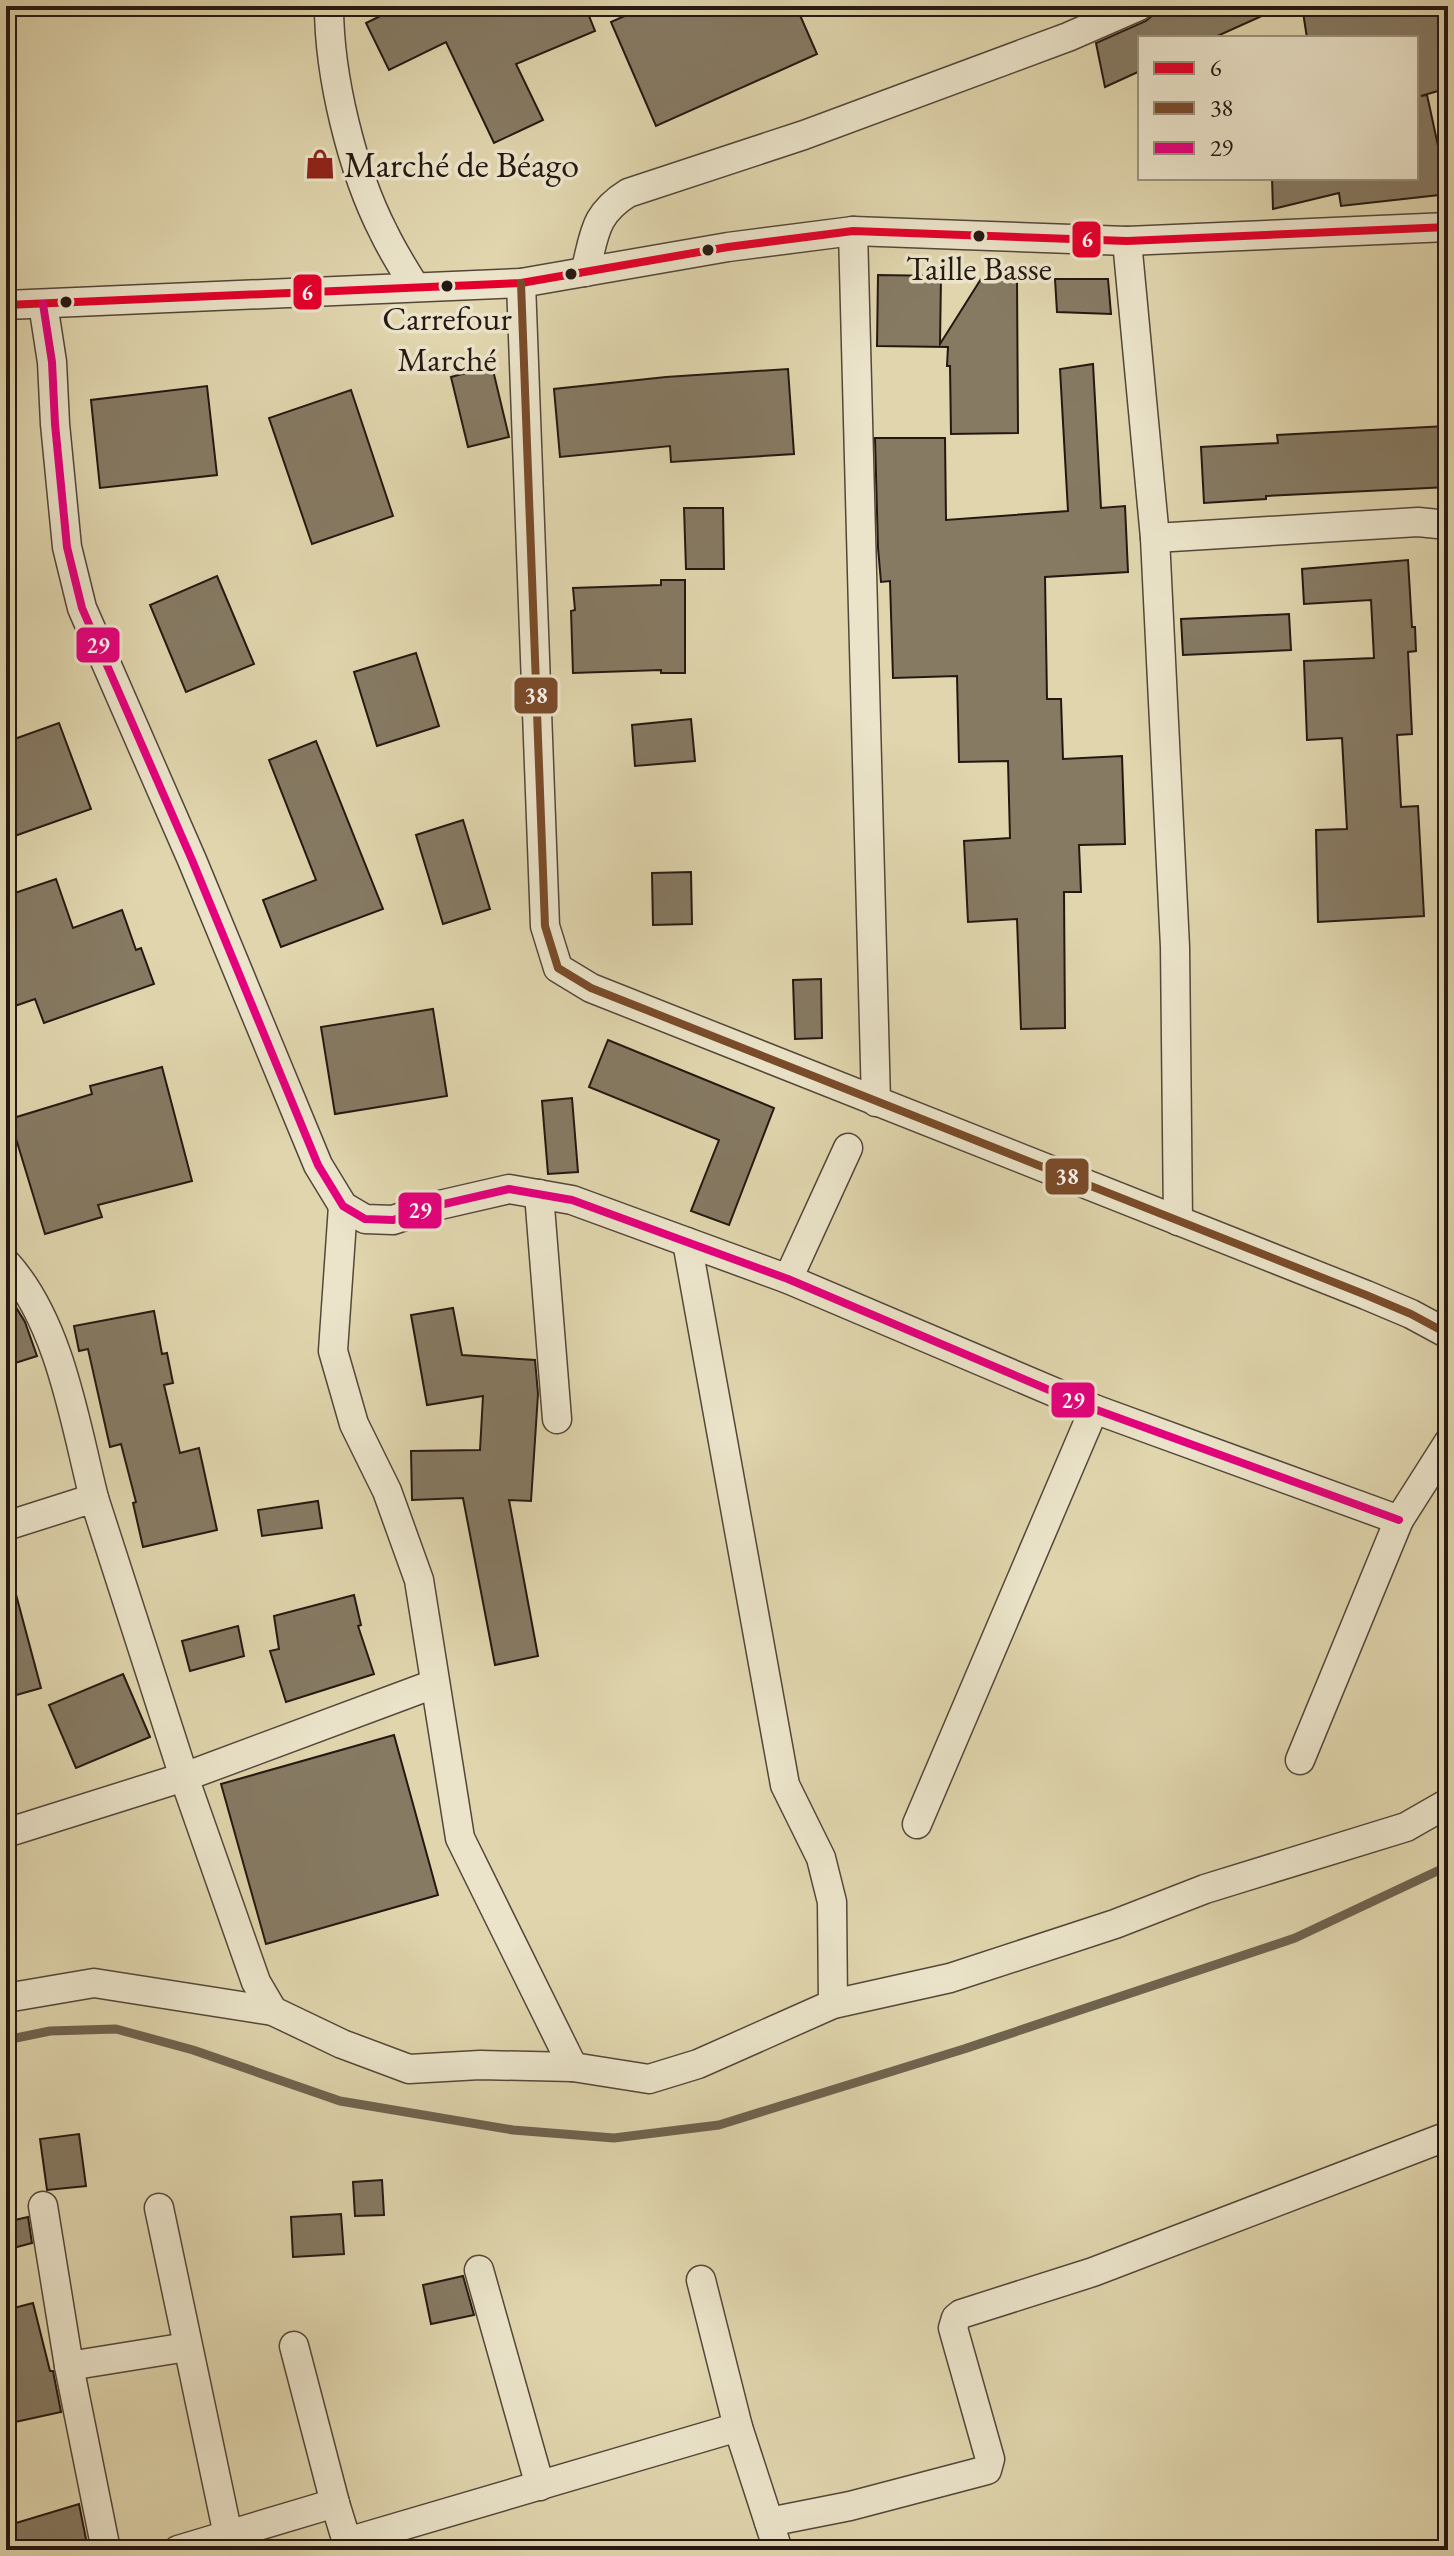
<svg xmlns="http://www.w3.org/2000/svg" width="1454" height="2556" font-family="'EB Garamond',serif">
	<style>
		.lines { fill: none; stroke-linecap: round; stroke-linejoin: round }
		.stream { stroke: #6f634f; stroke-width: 9 }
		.building { fill: #867a63; stroke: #251812; stroke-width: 2 }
		.street-casing { stroke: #544739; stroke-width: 31 }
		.street { stroke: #ebe4ca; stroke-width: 28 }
		.bus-1-casing { stroke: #ebe4ca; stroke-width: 14 }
		.bus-2-casing { stroke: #ebe4ca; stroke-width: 14 }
		.bus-3-casing { stroke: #ebe4ca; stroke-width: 14 }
		.bus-1 { stroke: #e4002b; stroke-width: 8 }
		.bus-2 { stroke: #7a4b2a; stroke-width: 8 }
		.bus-3 { stroke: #e5007d; stroke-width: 8 }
		.bus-dot { fill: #251812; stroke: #ebe4ca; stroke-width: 3 }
		.labels { text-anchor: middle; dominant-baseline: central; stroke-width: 7; stroke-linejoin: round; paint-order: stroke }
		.bus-label { font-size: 34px; fill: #251812; stroke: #ebe4ca }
		.poi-label { font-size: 36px; fill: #251812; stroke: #ebe4ca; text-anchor: start }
		.line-badge { stroke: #ebe4ca; stroke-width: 3 }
		.badge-label { font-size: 22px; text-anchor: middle; font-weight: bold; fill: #fff }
	</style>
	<rect width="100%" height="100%" fill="#e0d5ad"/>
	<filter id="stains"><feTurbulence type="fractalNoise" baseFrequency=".0025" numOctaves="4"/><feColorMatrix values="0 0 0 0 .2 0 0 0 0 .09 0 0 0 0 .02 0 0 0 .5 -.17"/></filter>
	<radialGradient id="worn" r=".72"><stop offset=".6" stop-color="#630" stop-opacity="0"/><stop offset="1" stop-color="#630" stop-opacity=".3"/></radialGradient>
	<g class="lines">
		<path class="stream" d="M6 2040 50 2031 116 2029 193 2050 340 2101 513 2130 614 2138 719 2125 964 2049 1295 1938 1448 1866"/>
	</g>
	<g class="building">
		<path d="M401 6H585L595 31 516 64 543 120 494 143 446 42 389 70 366 23Z"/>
		<path d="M647 6H796L817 54 656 126 611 22Z"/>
		<path d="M1156 6H1284L1213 38H1140V71L1105 87 1096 43 1146 21 1153 15Z"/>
		<path d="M1302 6H1448V88L1421 96 1427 95 1442 164 1448 163V194L1341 206 1339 193 1273 209 1272 178H1416V38H1307Z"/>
		<path d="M878 275 941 276 940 344 981 279H1017L1018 433 951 434 950 366H947L948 347 877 346Z"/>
		<path d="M1055 279H1108L1111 314 1057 312Z"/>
		<path d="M1093 364 1101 508 1125 506 1128 572 1045 577 1047 699H1061L1063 759 1122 756 1125 844 1079 845 1081 892H1064L1065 1028 1021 1029 1017 919 968 922 964 841 1010 838 1008 761 959 762 957 676 893 678 890 581 881 582 878 548 875 438H945L946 520 1068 511 1060 369Z"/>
		<path d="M492 366 509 437 468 447 451 377Z"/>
		<path d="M788 369 794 454 671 462 670 446 560 457 554 389 666 377Z"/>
		<path d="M207 386 217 475 100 488 91 400Z"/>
		<path d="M351 390 393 516 312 544 269 418Z"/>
		<path d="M1446 426 1448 487 1266 496V499L1204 503 1201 447 1278 443 1277 435Z"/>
		<path d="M684 508H723L724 569H686Z"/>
		<path d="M1408 560 1412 627H1415L1416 651 1408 652 1412 734 1397 735 1401 807 1418 806 1424 916 1318 922 1316 830 1347 829 1342 738 1307 740 1304 661 1374 658 1371 600 1304 604 1302 569Z"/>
		<path d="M217 576 254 664 186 692 150 605Z"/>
		<path d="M661 580H685V673H661V670L573 673 571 611 575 610 573 588 661 585Z"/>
		<path d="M1289 614 1291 650 1183 655 1181 619Z"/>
		<path d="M416 653 439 726 377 746 354 672Z"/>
		<path d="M691 719 695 761 635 766 632 725Z"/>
		<path d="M59 723 91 809 6 839V742Z"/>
		<path d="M316 741 383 909 281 947 263 900 316 880 269 760Z"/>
		<path d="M463 820 490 909 443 924 416 835Z"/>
		<path d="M691 872 692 924 653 925 652 873Z"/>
		<path d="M56 879 73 928 122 910 136 950 141 948 154 984 44 1023 35 999 6 1009V896Z"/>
		<path d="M821 979 822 1038 795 1039 793 980Z"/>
		<path d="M433 1009 447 1096 335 1114 321 1027Z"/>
		<path d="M608 1040 774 1108 729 1225 691 1211 719 1140 589 1087Z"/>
		<path d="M162 1067 192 1181 98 1205 102 1217 45 1234 10 1119 92 1094 90 1086Z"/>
		<path d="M572 1098 578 1172 548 1174 542 1101Z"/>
		<path d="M6 1291 25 1322 37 1356 6 1366Z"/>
		<path d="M453 1308 462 1355 535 1360 538 1394 531 1501 509 1500 538 1656 495 1665 463 1498 412 1500 411 1451 480 1450 483 1396 427 1405 411 1315Z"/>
		<path d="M154 1311 162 1354 167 1353 173 1383 164 1385 180 1453 199 1448 217 1530 143 1547 133 1503 136 1502 121 1444 110 1447 88 1349 79 1351 74 1326Z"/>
		<path d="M318 1501 322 1528 262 1536 258 1510Z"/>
		<path d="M14 1587 41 1688 6 1698V1588Z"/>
		<path d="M354 1595 361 1625 358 1626 374 1674 286 1702 270 1651 279 1649 274 1616Z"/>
		<path d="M238 1626 244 1656 190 1671 182 1641Z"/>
		<path d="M123 1674 150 1737 76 1768 49 1705Z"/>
		<path d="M394 1735 438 1895 266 1944 221 1784Z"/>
		<path d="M79 2134 86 2186 47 2190 40 2139Z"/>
		<path d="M382 2180 384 2215 355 2216 353 2182Z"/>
		<path d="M341 2214 344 2254 293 2257 291 2217Z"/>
		<path d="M28 2217 32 2243 6 2250V2222Z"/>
		<path d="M463 2276 474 2315 431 2324 423 2285Z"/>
		<path d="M33 2303 50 2371H53L61 2412 6 2424V2310Z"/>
		<path d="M79 2504 88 2549 6 2550V2526Z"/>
	</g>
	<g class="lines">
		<g class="street-casing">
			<g id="street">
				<path d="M329 6C329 76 352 171 384 233 393 252 404 269 415 287"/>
				<path d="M853 231 876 1102"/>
				<path d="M1127 241 1155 538 1175 947 1178 1221"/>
				<path d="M585 272C595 235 593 215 628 193L804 135 1068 37 1139 6"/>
				<path d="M521 283 545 926 558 968 591 988 1366 1295 1411 1314 1448 1334"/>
				<path d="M43 304 52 362 55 424 67 547 82 608 192 860 318 1165 343 1206 365 1219 393 1220 431 1207 509 1189 572 1200 788 1279 1094 1409 1399 1520"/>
				<path d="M6 305 521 283 728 247 853 231 1127 241 1448 227"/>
				<path d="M1155 538 1418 522 1448 525"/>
				<path d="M539 1194 557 1419"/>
				<path d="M343 1206 333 1351 354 1424 387 1491 419 1580 460 1838 573 2067"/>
				<path d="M687 1242 785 1785 821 1858 832 1902 833 2004"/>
				<path d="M6 1263C60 1322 75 1423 94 1498"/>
				<path d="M788 1279 848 1148"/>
				<path d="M6 1526 94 1498 184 1777 256 1982 273 2011 342 2044 409 2069 480 2065 573 2067 649 2079 698 2064 833 2004 950 1978 1115 1924 1205 1889 1406 1827 1448 1803"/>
				<path d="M1300 1760 1399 1520 1448 1443"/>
				<path d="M917 1824 1094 1409"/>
				<path d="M6 1833 184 1777 434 1684"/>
				<path d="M6 1998 94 1983 273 2011"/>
				<path d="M43 2206 69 2366 187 2347"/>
				<path d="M159 2208 228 2535 178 2550"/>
				<path d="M479 2270 540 2486"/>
				<path d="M701 2280 738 2427 778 2550"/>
				<path d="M294 2346 335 2503 347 2542 738 2427"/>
				<path d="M69 2366 106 2550"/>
				<path d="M769 2522 850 2506 987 2470 990 2459 953 2328 956 2318 961 2314 1093 2272 1448 2136"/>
				<path d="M232 2550 228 2535 335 2503"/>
			</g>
		</g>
		<use href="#street" class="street"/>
		<g class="bus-1-casing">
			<path id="bus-1" d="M6 305 521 283 728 247 853 231 1127 241 1448 227"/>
		</g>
		<g class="bus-2-casing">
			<path id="bus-2" d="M521 283 545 926 558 968 591 988 1366 1295 1411 1314 1448 1334"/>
		</g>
		<g class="bus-3-casing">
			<path id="bus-3" d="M43 304 52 362 55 424 67 547 82 608 192 860 318 1165 343 1206 365 1219 393 1220 431 1207 509 1189 572 1200 788 1279 1094 1409 1399 1520"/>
		</g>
		<use href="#bus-1" class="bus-1"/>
		<use href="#bus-2" class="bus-2"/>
		<use href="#bus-3" class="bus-3"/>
	</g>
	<defs>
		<g id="shop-bare" transform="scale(2.4)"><path d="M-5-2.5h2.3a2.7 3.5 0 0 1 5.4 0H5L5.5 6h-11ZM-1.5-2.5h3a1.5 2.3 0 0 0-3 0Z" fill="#8f2418" stroke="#ebe4ca" stroke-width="2.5" paint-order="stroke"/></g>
	</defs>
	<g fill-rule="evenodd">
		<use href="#shop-bare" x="320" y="164"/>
	</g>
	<g class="bus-dot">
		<circle cx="979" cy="236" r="7"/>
		<circle cx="708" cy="250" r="7"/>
		<circle cx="571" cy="274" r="7"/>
		<circle cx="447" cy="286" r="7"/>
		<circle cx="66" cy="302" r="7"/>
	</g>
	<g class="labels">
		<g class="bus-label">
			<text x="979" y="268">Taille Basse</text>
			<text x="447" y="318">Carrefour<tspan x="447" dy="41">Marché</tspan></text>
		</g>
		<g class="poi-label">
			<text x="344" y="164">Marché de Béago</text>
		</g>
	</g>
	<g class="line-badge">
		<rect x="1071" y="220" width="31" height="39" rx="8" fill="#e4002b"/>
		<rect x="292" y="273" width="31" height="38" rx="8" fill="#e4002b"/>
		<rect x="75" y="626" width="46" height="38" rx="8" fill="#e5007d"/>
		<rect x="513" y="676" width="46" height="39" rx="8" fill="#7a4b2a"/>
		<rect x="1044" y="1157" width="46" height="39" rx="8" fill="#7a4b2a"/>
		<rect x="397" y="1191" width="46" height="39" rx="8" fill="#e5007d"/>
		<rect x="1050" y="1381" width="46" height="38" rx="8" fill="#e5007d"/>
	</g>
	<g class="badge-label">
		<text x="1087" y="247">6</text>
		<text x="307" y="300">6</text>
		<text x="98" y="653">29</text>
		<text x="536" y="703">38</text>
		<text x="1067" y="1184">38</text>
		<text x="420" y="1218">29</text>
		<text x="1073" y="1408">29</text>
	</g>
	<rect width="1454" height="2556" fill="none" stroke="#e0d5ad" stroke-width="32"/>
	<rect x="8" y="8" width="1438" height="2540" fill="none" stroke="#251812" stroke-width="4"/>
	<rect x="16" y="16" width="1422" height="2524" fill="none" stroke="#251812" stroke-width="2"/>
	<rect x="1138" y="36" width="280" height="144" fill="#ebe4ca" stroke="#9c9280" stroke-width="2"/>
	<rect x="1154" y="62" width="40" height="12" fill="#e4002b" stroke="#9c9280" stroke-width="2"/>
	<text x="1210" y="76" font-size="24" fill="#251812">6</text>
	<rect x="1154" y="102" width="40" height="12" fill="#7a4b2a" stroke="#9c9280" stroke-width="2"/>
	<text x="1210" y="116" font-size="24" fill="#251812">38</text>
	<rect x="1154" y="142" width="40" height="12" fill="#e5007d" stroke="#9c9280" stroke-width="2"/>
	<text x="1210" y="156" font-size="24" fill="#251812">29</text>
	<rect width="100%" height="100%" filter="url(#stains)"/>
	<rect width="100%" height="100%" fill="url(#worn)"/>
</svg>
